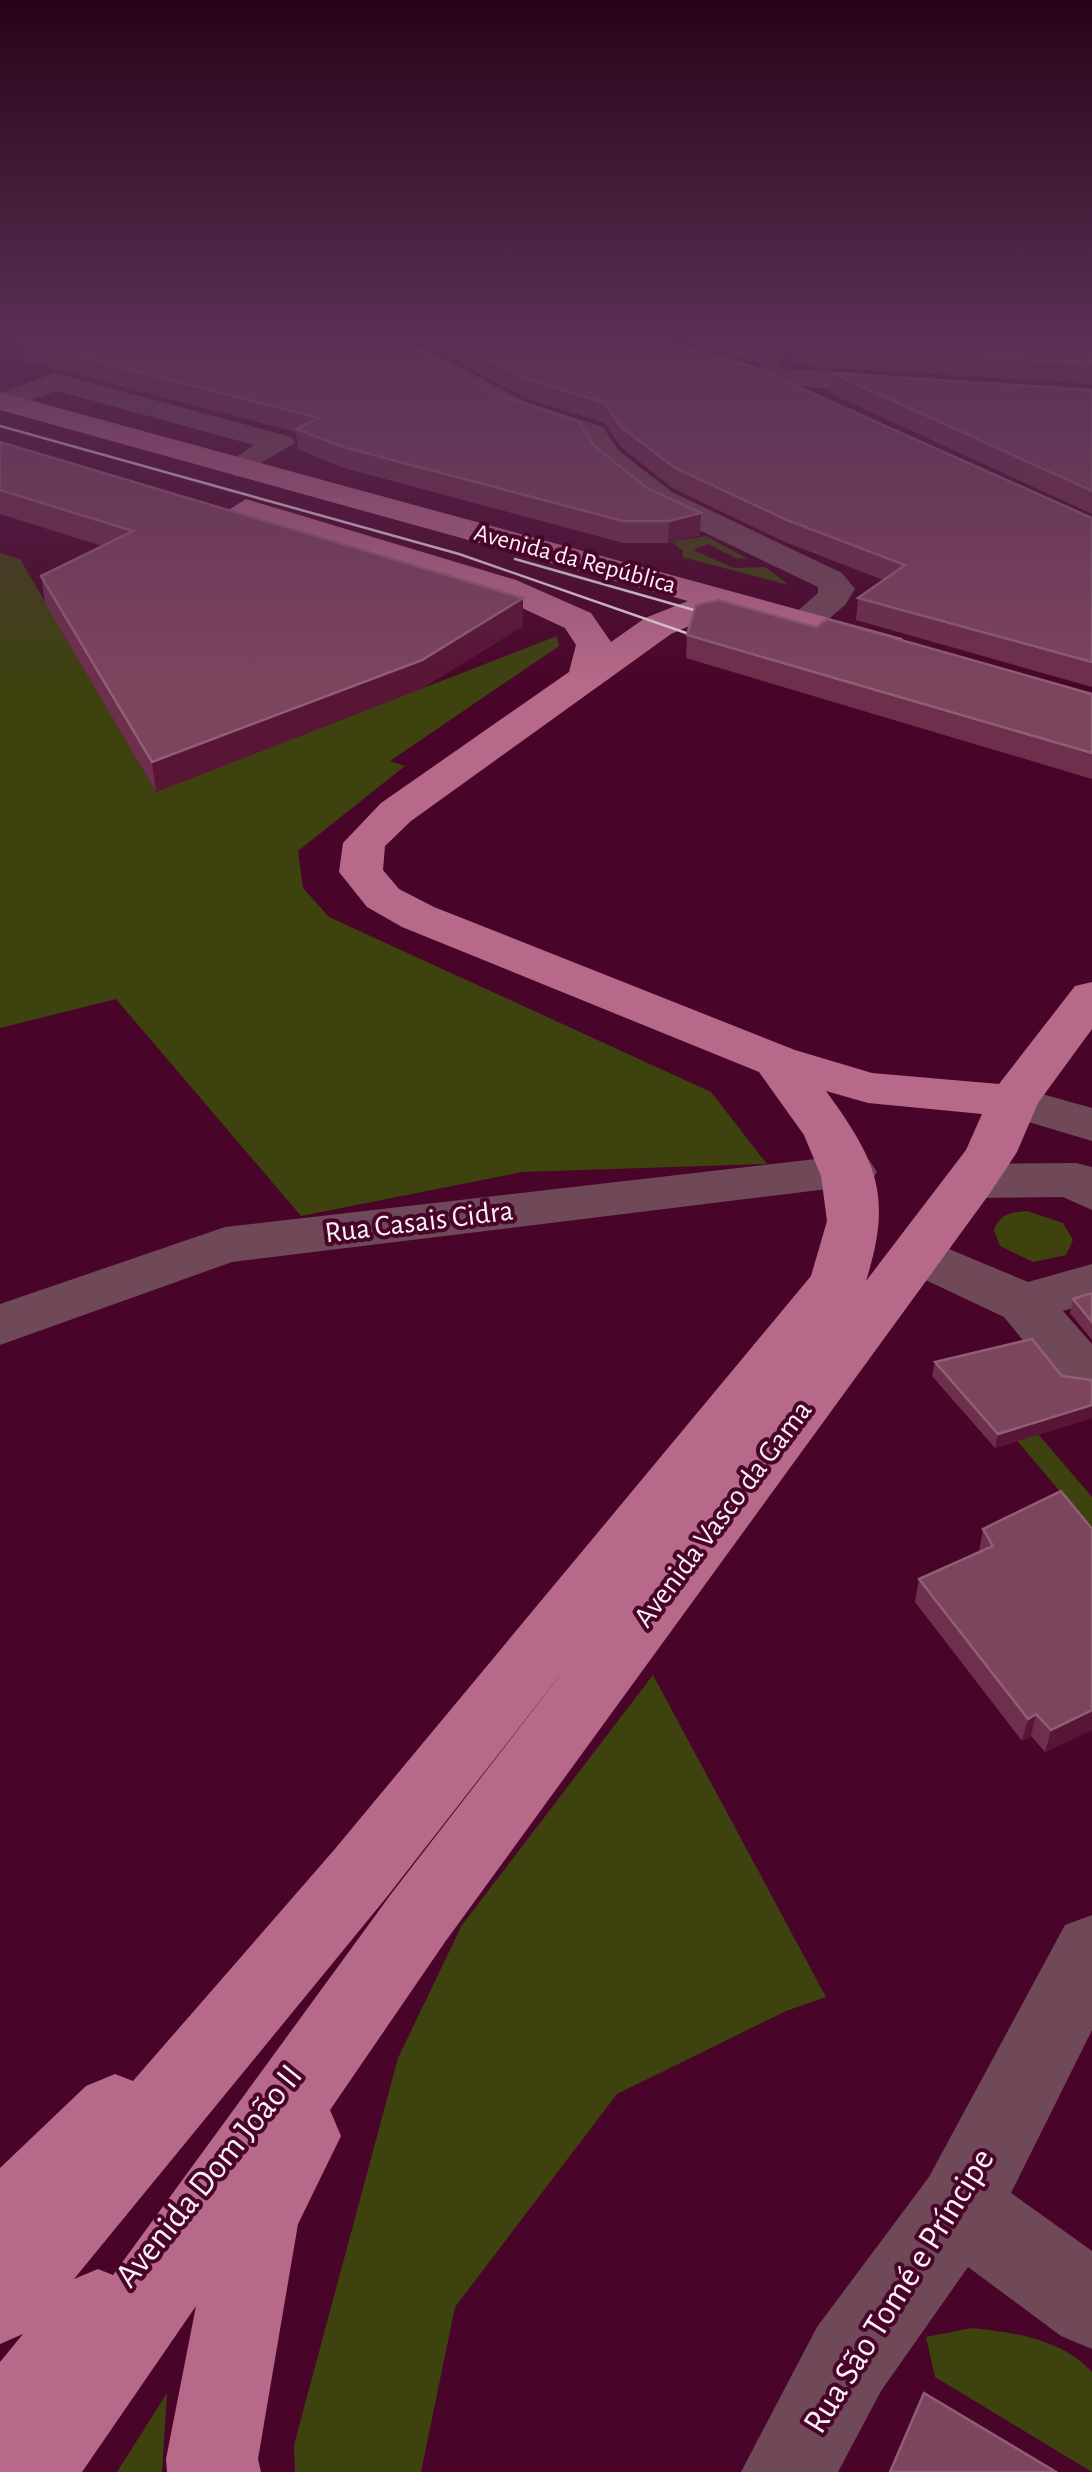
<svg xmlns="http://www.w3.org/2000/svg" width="1092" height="2472" font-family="'Alegreya Sans',sans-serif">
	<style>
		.green { fill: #3d420f }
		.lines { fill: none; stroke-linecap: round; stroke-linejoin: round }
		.minor { fill: #704958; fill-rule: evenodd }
		.major { fill: #b76989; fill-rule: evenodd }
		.tram { stroke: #e8d9e0; stroke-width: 2.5 }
		.wall { fill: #6e2f4c }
		.shaded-wall { fill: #591536 }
		.building { fill: #7d445e; stroke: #905f75; stroke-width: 2.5 }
		.labels { text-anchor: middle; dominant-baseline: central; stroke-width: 8; stroke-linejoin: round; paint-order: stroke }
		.far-street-label { font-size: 25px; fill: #faf1f4; stroke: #490529 }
		.street-label { font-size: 30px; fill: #faf1f4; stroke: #490529 }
		.near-street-label { font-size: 35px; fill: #faf1f4; stroke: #490529 }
	</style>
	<rect width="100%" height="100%" fill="#490529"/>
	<g class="green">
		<path d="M706 536 748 559 735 558 708 544 693 550 734 568 765 567 789 585 682 557 683 551 672 542Z"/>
		<path d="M0 553 20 559 156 792 557 636 559 646 390 761 405 766 298 851 303 888 329 917 711 1092 767 1164 522 1172 301 1216 116 999 0 1028Z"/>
		<path d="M1027 1211 1063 1223 1073 1240 1066 1255 1033 1262 1000 1246 994 1230C1000 1214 1011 1212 1027 1211Z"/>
		<path d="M996 1385 1092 1497V1529L973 1389Z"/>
		<path d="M653 1675 826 1997 786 2011 617 2094 455 2307 421 2472H295L294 2445 398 2058 462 1925Z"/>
		<path d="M972 2328C1016 2333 1061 2339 1092 2372V2472L935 2377 926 2337Z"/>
		<path d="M167 2393 162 2472H117Z"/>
	</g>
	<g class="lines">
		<g class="minor">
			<path d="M373 339H407L524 401 603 427 618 450 672 492 842 573 855 589 845 605 816 630H790L785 622 818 593V587L649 506 595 463 581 439 504 413Z"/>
			<path d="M761 367 904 377 918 386 904 395 751 382 747 376 751 370Z"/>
			<path d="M55 373 291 437 295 443 237 477 221 468 254 445 57 391 0 410V393Z"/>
			<path d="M1013 1086 1092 1108V1141L995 1112 988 1101 995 1090Z"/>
			<path d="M850 1155 869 1160 877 1172 869 1184 232 1262 0 1345V1304L225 1227Z"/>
			<path d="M1076 1163 1092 1167V1210L1063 1197 971 1198 952 1193 944 1181 952 1169 971 1164Z"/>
			<path d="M918 1236 1028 1282 1092 1264V1302L1063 1311 1092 1344V1392L1062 1388 1004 1317 898 1267 890 1254 898 1241Z"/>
			<path d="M1092 1915V2030L1011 2193 1092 2251V2349L1061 2336 968 2267 881 2391 838 2472H741L817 2327 929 2177 1065 1925Z"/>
		</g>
		<path class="major" d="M0 392 902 638 907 646 902 654 889 657 741 616 703 620 671 634 411 821 385 846 383 870 399 889 434 907 795 1050 872 1073 999 1084 1075 986 1092 982V1029L1038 1103 1017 1152 990 1193 445 1942 330 2110 341 2136 298 2224 258 2459 261 2472H167L166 2459 196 2306 82 2472H0V2362L23 2334 0 2344V2168L86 2086 115 2074 133 2081 334 1850 811 1276 827 1221 821 1176 804 1135 759 1072 402 927 367 907 339 872 343 843 381 803 569 672 576 645 565 628 492 594 234 516 230 509 246 499 516 580 591 613 611 642 645 618 688 601 0 410ZM826 1091 868 1103 982 1114 966 1150 866 1281C893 1196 877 1161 826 1091ZM571 1661 391 1894 113 2275 98 2269 74 2279 386 1898Z"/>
		<g class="tram">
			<path d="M0 426 459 554 712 642"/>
			<path d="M515 559 722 618"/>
		</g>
	</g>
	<g class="wall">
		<path d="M414 339H658L1092 518V687L856 620 858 598 883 580 785 542 674 489 621 447 604 423 525 398Z"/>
		<path d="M677 339H1092V384L791 365 780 370Z"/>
		<path d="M22 342 502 396 593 445 700 535 668 543H623L344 468 298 449 296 432 25 361Z"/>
		<path d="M832 373 1092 390V514L830 393Z"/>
		<path d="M0 442 523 598V626L423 688 156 792 45 603 41 576 102 546 0 514Z"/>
		<path d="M816 627 1092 694V779L686 658 687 635Z"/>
		<path d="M1092 1293V1340L1070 1313 1073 1299Z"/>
		<path d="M935 1362 1092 1380V1418L995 1448 932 1376Z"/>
		<path d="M983 1529H1092V1730L1045 1752 1031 1736 1022 1741 915 1602 919 1579 979 1552Z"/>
	</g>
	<g class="shaded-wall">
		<path d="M793 346 791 365 780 370 781 351Z"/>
		<path d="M701 513 700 535 668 543 669 521Z"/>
		<path d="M523 598V626L423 688 156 792 152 762Z"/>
		<path d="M1092 1405V1418L995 1448 998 1434Z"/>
		<path d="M1092 1692V1730L1045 1752 1051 1730Z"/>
		<path d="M1036 1714 1031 1736 1022 1741 1028 1719Z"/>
	</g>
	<g class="building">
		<path d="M30 339H400L502 396 579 422 593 445 647 488 701 513 669 521H623L343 447 296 429 319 418 22 342Z"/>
		<path d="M450 339H658L751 366 1092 518V662L858 598 905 565 787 520 675 468 621 427 605 403 525 378Z"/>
		<path d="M741 339H1092V364L793 346 781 351Z"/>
		<path d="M832 373 1092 390V491Z"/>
		<path d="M0 442 523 598 422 660 152 762 41 576 133 531 0 490Z"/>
		<path d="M719 600 816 627 827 619 1092 694V753L687 635 696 605Z"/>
		<path d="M1092 1293V1322L1073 1299Z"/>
		<path d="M1032 1339 1062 1376 1092 1380V1405L998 1434 935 1362Z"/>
		<path d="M1061 1491 1092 1529V1710L1051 1730 1036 1714 1028 1719 919 1579 993 1546 983 1529Z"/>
		<path d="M924 2393 1056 2472H890Z"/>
	</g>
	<linearGradient id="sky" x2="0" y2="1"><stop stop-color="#280317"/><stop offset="0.49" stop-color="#593054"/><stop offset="1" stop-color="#593054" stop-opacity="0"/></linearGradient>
	<rect width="1092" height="685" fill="url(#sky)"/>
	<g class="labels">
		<g class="far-street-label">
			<text transform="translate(575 559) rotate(15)">Avenida da República</text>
		</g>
		<g class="street-label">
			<text transform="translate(419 1222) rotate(-7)">Rua Casais Cidra</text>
			<text transform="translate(723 1514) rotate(-53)">Avenida Vasco da Gama</text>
		</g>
		<g class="near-street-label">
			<text transform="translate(209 2176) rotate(-51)">Avenida Dom João II</text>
			<text transform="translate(899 2291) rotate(-58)">Rua São Tomé e Príncipe</text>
		</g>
	</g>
</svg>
